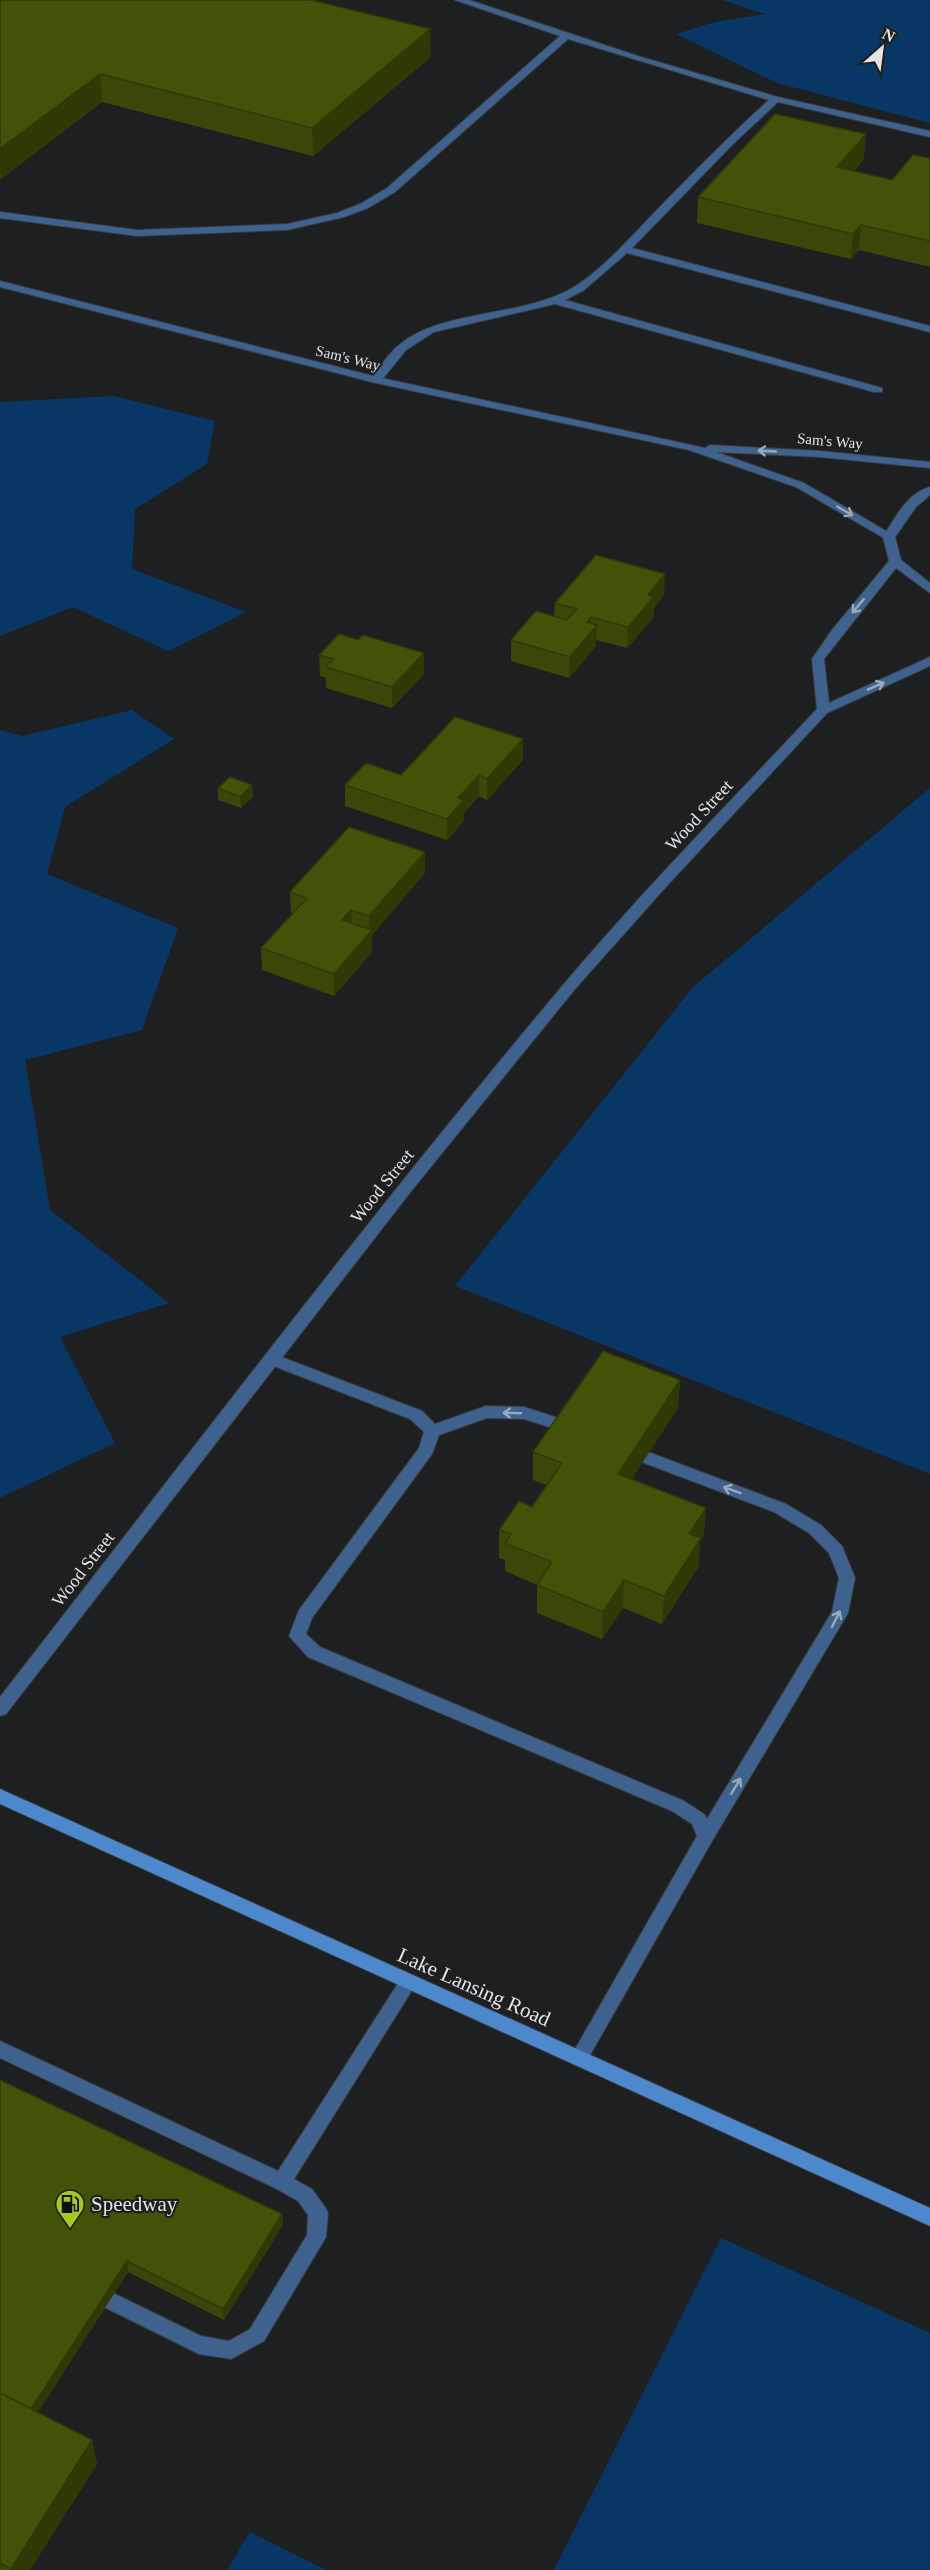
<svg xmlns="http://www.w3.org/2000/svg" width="930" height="2570" font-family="'Times New Roman',serif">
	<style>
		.green { fill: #093765 }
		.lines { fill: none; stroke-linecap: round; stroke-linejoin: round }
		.service-casing { stroke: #393b3c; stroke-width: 2 }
		.minor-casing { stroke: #393b3c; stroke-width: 2 }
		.tertiary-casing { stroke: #393b3c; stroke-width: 2 }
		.secondary-casing { stroke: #393b3c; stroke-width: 2 }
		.service { fill: #3e628d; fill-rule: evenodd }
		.minor { fill: #3e628d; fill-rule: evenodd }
		.tertiary { fill: #3e628d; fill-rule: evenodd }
		.secondary { fill: #4d88cc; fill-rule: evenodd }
		.wall { fill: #3a4708 }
		.shaded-wall { fill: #2f3906 }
		.building { fill: #435209; stroke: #2f3906; stroke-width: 1.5 }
		.oneway { stroke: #99aabd }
		.labels { text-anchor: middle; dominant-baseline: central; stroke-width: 4.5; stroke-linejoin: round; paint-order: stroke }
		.far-street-label { font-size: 15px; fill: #e3e4e5; stroke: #1d1f21 }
		.street-label { font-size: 18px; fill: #e3e4e5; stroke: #1d1f21 }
		.near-street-label { font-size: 21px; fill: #e3e4e5; stroke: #1d1f21 }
		.near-poi-label { font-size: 21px; fill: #e3e4e5; stroke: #1d1f21; text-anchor: start }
	</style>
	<rect width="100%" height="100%" fill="#1d1f21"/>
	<g class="green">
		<path d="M722 0H930V123L777 83 676 34 715 22 765 14Z"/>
		<path d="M113 396 215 421 207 464 135 509 132 569 246 612 168 651 73 607 0 636V402Z"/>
		<path d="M132 710 174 739 65 807 47 874 178 928 142 1030 25 1060 50 1210 169 1303 60 1337 115 1443 0 1498V730L22 736Z"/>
		<path d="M930 788V1474L455 1286 693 987Z"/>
		<path d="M721 2238 930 2333V2570H554Z"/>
		<path d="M250 2532 326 2570H227Z"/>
	</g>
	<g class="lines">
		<g class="service-casing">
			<g id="service">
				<path d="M455 0H469L638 56 778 97 930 131V137L778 102 733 144 632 248 930 326V332L627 253 584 290 565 300 882 388V392H874L555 304 434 332 406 350 380 382H372V378C380 367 388 354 398 346 439 309 523 318 574 287 602 270 632 236 655 212 692 174 729 136 769 100L568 39 395 192 368 208 344 217 287 230 137 236 0 218V212L137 230 287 224 337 213 360 204 387 188 560 36Z"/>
				<path d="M271 1353 422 1411 435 1424 486 1406 524 1407 574 1423 576 1427 574 1431 568 1433 524 1419 487 1418 439 1435 432 1454 312 1618 306 1634 320 1647 684 1801 704 1814 707 1819 832 1612 839 1578 829 1553 809 1533 774 1512 639 1461 637 1457 639 1453H651L786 1504 821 1525 842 1546 855 1578 848 1613 712 1841 585 2064 579 2066 573 2064 570 2058 697 1836 692 1824 672 1811 308 1657 289 1636 299 1610 419 1448 424 1432 410 1419 266 1363 263 1359 266 1355Z"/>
				<path d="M408 1974 414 1977 417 1982 414 1987 294 2179 312 2189 325 2207 328 2213 326 2237 264 2341 231 2359 199 2354 104 2307 101 2301 104 2295 111 2292 201 2336 229 2341 250 2329 307 2235 308 2215 298 2201 275 2188 0 2058V2041L278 2171 402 1977Z"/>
			</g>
		</g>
		<g class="minor-casing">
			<path id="minor" d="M0 281 377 377 705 448 710 445 820 451 930 462V468L820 457 716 452 804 483 893 535 895 537 889 541 796 487 689 450 376 383 0 287Z"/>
		</g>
		<g class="tertiary-casing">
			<path id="tertiary" d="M930 487V495L916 507 895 537 901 560 930 583V593L896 568 824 659 829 703 930 657V666L827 713 664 889 575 989 412 1190 6 1714 0 1716V1697C186 1458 369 1216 564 984 644 889 732 800 817 709L812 659 832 630 889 561 883 537C895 518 907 493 930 487Z"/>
		</g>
		<g class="secondary-casing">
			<path id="secondary" d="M0 1789 930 2208V2226L0 1804Z"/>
		</g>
		<use href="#service" class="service"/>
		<use href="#minor" class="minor"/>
		<use href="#tertiary" class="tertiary"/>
		<use href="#secondary" class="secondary"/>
	</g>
	<g class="wall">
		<path d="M0 0 431 57 313 156 102 102 1 179 0 178Z"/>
		<path d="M930 158V267L859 250 851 259 697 223 698 197 864 159 854 171 892 180Z"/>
		<path d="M664 595 654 608 653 618 627 648 596 640V646L569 678 511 661V640L554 616 555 603Z"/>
		<path d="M358 640 424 653V674L392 708 326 688V678L320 676 319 655Z"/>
		<path d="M523 739V760L487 800 479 796 464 813V821L447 840 345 806V785L401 775Z"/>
		<path d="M218 788 253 797 241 808 218 800Z"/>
		<path d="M425 873 372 935V952L334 996 262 970 261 948 293 914 291 913 290 892Z"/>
		<path d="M680 1380 678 1408 631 1479 704 1536 700 1541 699 1566 662 1624 623 1608 602 1639 537 1613V1585L505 1571V1560L499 1558V1530L532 1507 547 1485 533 1480V1452Z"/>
		<path d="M0 2080 282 2214 283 2225 224 2320 128 2272 38 2412 92 2440 97 2464 30 2570H0Z"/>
	</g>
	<g class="shaded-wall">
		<path d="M430 29 431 57 313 156 312 128Z"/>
		<path d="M100 74 102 102 1 179 0 165V149Z"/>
		<path d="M866 134 864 159 835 192 837 167Z"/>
		<path d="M861 225 859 250 851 259 853 234Z"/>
		<path d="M665 574 664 595 654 608 653 618 627 648 628 627 648 595Z"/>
		<path d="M591 617V632L597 625 596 646 569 678 570 657 587 622Z"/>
		<path d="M424 653V674L392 708V687Z"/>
		<path d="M523 739V760L487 800V779Z"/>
		<path d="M479 775V796L464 813V821L447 840V819L458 798Z"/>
		<path d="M252 785 253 797 241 808 240 797Z"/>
		<path d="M425 852V873L372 935V952L334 996V974L369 933V916Z"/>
		<path d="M351 910 352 932 342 920Z"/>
		<path d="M680 1380 678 1408 617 1502 618 1474Z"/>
		<path d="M706 1508 704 1536 700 1541 699 1566 662 1624 664 1596 689 1534Z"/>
		<path d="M624 1580 623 1608 602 1639 603 1612Z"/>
		<path d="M282 2214 283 2225 224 2320 223 2309Z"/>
		<path d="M127 2261 128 2272 27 2429 25 2419Z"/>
		<path d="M92 2440 97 2464 30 2570H11V2569Z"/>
	</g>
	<g class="building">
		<path d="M0 0H311L430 29 312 128 100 74 0 149Z"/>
		<path d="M775 114 866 134 837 167 892 180 913 155 930 158V241L861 225 853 234 698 197Z"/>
		<path d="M596 555 665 574 648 595 654 597 628 627 591 617 587 622 597 625 570 657 511 640 536 611 567 620 577 609 555 603Z"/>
		<path d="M339 634 358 640 363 635 424 653 392 687 326 667 333 659 319 655Z"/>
		<path d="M455 717 523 739 487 779 479 775 458 798 464 800 447 819 345 785 366 763 401 775Z"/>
		<path d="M230 777 252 785 240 797 218 788Z"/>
		<path d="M349 827 425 852 369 916 351 910 342 920 372 930 334 974 261 948 307 898 290 892Z"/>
		<path d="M603 1351 680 1380 618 1474 706 1508 689 1534 701 1538 664 1596 624 1580 603 1612 537 1585 552 1562 505 1543 511 1534 499 1530 519 1501 532 1507 562 1463 533 1452Z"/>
		<path d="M0 2080 282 2214 223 2309 127 2261 31 2409 0 2393Z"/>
		<path d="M0 2393 92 2440 11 2569 0 2563Z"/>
	</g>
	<defs><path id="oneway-shaft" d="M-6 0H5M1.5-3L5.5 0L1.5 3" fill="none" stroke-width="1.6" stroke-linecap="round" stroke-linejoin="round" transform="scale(1.5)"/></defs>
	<g class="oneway">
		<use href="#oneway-shaft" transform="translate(767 451) rotate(-177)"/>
		<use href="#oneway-shaft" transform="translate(845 511) rotate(30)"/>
		<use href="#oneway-shaft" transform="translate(858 606) rotate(130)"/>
		<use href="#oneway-shaft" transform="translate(876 686) rotate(-24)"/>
		<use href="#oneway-shaft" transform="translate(512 1413) rotate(-178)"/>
		<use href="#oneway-shaft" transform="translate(732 1490) rotate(-159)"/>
		<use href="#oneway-shaft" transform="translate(836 1619) rotate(-63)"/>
		<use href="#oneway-shaft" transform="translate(736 1786) rotate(-59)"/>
	</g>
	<defs>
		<g id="fuel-pin" transform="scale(1.5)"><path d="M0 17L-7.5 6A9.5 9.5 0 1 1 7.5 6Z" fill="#a6c821" stroke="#1d1f21"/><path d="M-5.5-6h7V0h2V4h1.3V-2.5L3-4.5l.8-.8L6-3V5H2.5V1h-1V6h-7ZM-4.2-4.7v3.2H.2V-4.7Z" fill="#111"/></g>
	</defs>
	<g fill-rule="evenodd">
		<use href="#fuel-pin" x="70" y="2204"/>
	</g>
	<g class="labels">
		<g class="far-street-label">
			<text transform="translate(348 358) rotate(14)">Sam's Way</text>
			<text transform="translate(830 441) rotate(5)">Sam's Way</text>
		</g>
		<g class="street-label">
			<text transform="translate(699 815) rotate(-47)">Wood Street</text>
			<text transform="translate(382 1186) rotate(-51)">Wood Street</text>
			<text transform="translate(83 1569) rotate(-52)">Wood Street</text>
		</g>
		<g class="near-street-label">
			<text transform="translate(474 1987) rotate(24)">Lake Lansing Road</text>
		</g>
		<g class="near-poi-label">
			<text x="91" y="2204">Speedway</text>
		</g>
	</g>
	<g transform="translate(882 48) rotate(28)" stroke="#1d1f21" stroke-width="4.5" paint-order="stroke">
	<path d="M0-4.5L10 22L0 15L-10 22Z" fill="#e3e4e5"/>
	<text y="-9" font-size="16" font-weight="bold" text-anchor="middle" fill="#e3e4e5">N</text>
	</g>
</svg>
